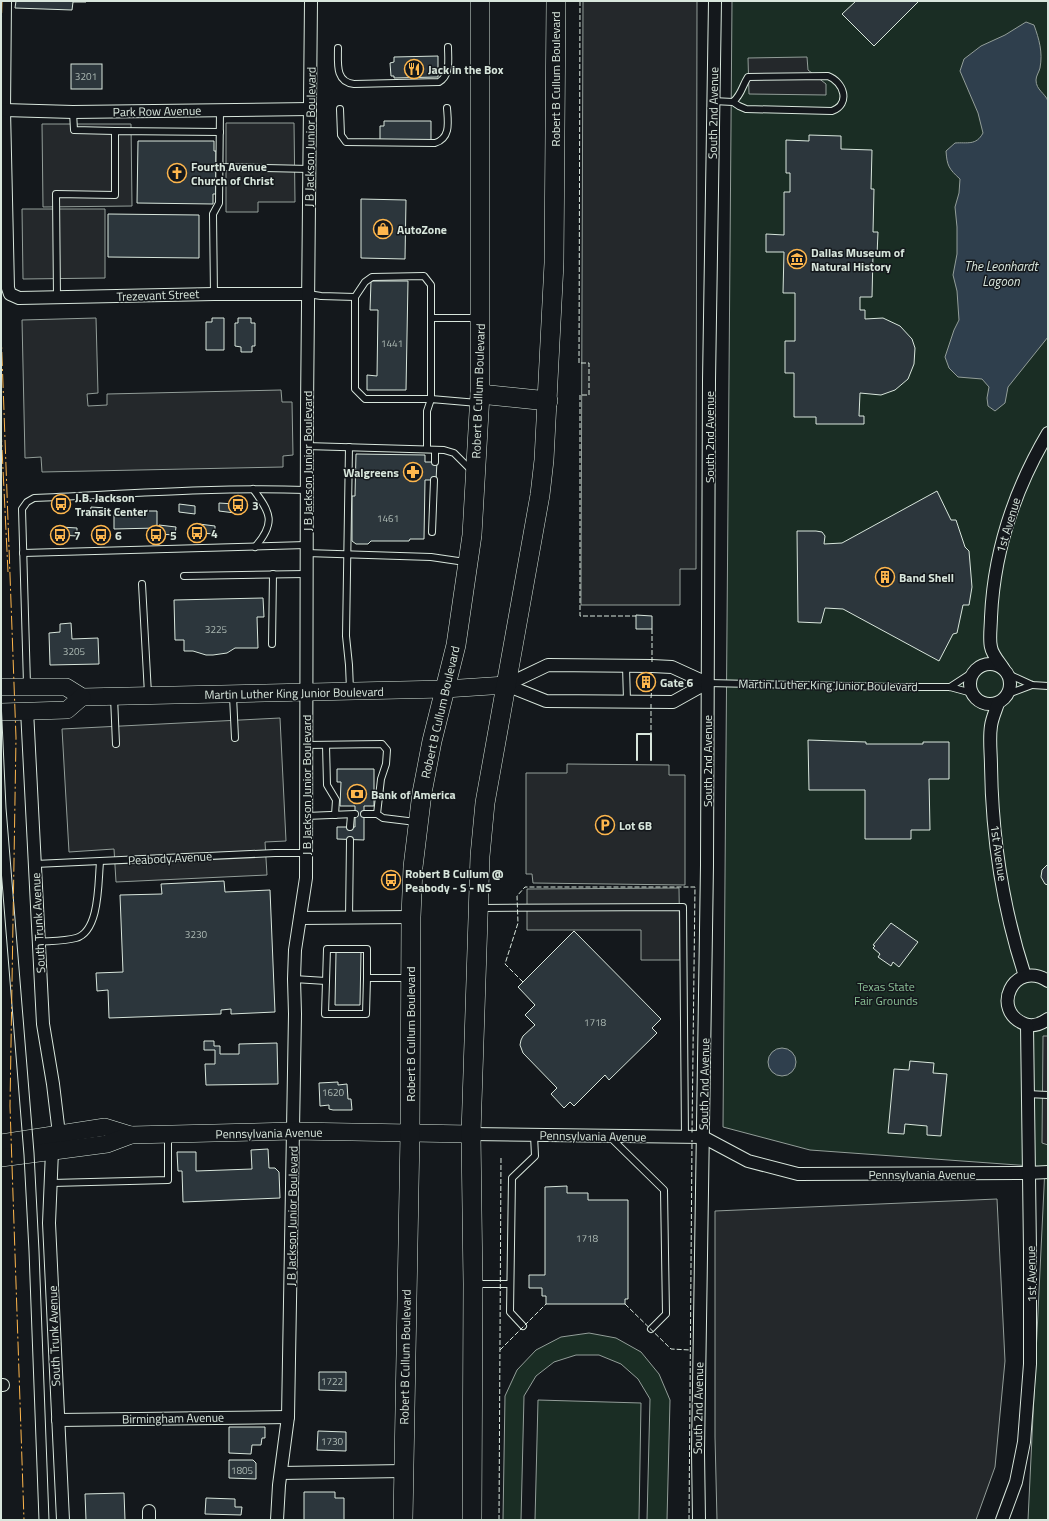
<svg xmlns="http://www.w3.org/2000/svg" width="1049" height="1521" font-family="'Titillium Web',sans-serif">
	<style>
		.green { fill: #1a2d24; stroke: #939e99 }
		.parking { fill: #24282b; stroke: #939e99 }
		.water { fill: #2f3f4d; stroke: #939e99 }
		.building { fill: #2c363c; stroke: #d8e6dc }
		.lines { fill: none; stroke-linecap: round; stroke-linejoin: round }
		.lane-casing { stroke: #d8e6dc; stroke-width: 8 }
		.street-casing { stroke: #d8e6dc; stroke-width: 14 }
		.secondary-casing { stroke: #d8e6dc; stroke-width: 18 }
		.primary-casing { stroke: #d8e6dc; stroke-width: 20 }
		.lane { stroke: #14181c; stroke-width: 6 }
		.street { stroke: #14181c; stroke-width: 12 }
		.secondary { stroke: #14181c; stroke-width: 17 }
		.primary { stroke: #14181c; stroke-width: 19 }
		.tram { stroke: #d8e6dc; stroke-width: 1 }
		.fence { stroke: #d8e6dc; stroke-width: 1; stroke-dasharray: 5 2; stroke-linecap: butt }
		.wall { stroke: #d8e6dc; stroke-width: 2 }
		.power { stroke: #ffb74d; stroke-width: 1; stroke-dasharray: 14 3 2 3; stroke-linecap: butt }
		.labels { text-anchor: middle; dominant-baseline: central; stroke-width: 3; stroke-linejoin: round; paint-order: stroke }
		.number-label { font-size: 10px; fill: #adbab4 }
		.poi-label { font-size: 12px; font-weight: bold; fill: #d8e6dc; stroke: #14181c; text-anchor: start }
		.street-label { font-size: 12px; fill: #d8e6dc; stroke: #14181c }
		.park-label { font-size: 12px; fill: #8ac095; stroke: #14181c }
		.water-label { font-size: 13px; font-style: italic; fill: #d8e6dc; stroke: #14181c }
	</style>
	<rect width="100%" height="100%" fill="#14181c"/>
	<g class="green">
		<path d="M732 1H1048V1520H1028L1045 1167 810 1150 723 1127Z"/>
		<path d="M589 1333 616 1338 641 1352 659 1374 670 1400 667 1520H647L650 1399 638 1379 621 1364 599 1355H576L554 1362 536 1376 524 1396 521 1520H503L505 1396 517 1370 536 1350 561 1337Z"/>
		<path d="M538 1400 641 1403 639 1520H535Z"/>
	</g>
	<g class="parking">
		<path d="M583 1H697L696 569H680V605H581Z"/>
		<path d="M807 57 808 70 826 84V95L749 94 748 58Z"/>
		<path d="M226 123H294L295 202H258V212H226Z"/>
		<path d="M42 124H131L132 206 43 207Z"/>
		<path d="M22 209H105V278L23 279Z"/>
		<path d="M96 318 98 393 87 394 88 406 107 405V394L281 390 282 402H292L293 455 283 456V467L42 472 41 457 25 458 22 320Z"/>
		<path d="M280 718 286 841 265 842 267 875 116 882 114 849 69 852 62 729Z"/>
		<path d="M567 764 669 765V775H685V885L533 883 532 874H526V773H567Z"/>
		<path d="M679 888 680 960H641V930H527V889Z"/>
		<path d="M1043 1036H1048V1145L1042 1143Z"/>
		<path d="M997 1199 1005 1361 995 1467 976 1520H717L715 1437V1211Z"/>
	</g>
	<g class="water">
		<path d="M1026 22 1034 25C1039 39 1043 52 1040 68 1039 72 1036 76 1036 80 1036 90 1045 93 1048 101V337L1008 387 1005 403 995 411 988 406 987 398 989 387 982 379 958 377 949 368 945 357 954 330 959 320 957 291 953 275 957 254V227L955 207 959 193 960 179C949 169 947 166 946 151L955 143C967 142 976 146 983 133L978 113 960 71 964 59 981 46 1005 35Z"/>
		<circle cx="782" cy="1062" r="14"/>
	</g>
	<g class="building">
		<path d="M16 1H86V2H73L72 10 15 8Z"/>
		<path d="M856 1H919L874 46 842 14Z"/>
		<path d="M438 56V77L394 78V76H391L390 63 394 62V57Z"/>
		<rect x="71" y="64" width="31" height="25"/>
		<path d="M384 121H431V140H380V126H384Z"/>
		<path d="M809 135 841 136V149L872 150 871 189H874L873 232H878L877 255H873L872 297H860V310H865V319L883 318 900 326 912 339 915 348 914 364 908 379 895 390 881 395 860 393 859 416H864V424H816V417H794V373H785V341H795V293H783L784 252H766V234L784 235V192H790V173H786V140L809 141Z"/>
		<path d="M138 141H214V151H216V194H213V204L137 203Z"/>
		<path d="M361 199 406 200 405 259 361 258Z"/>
		<path d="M108 214 199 215V258L108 257Z"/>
		<path d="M371 281H408L406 390H367V375L377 376 378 310H370Z"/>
		<path d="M212 318H224V350H206V322H212Z"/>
		<path d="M238 318H251V323H255V346H252V352H241V347L235 346V323H238Z"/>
		<path d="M356 454 425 455V462H437L436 480H425L424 539H410L409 541H371L368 544H356L352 541V496H355V495Z"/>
		<path d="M937 491 951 520H956L965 547 969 551 972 587 969 605H963L957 633 953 634 939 661 843 609 825 608 821 623 798 622 797 531H816L822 532 825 536 824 544 842 543Z"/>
		<path d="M219 503 235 504V513L219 511Z"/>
		<path d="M179 504 195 506V514L179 512Z"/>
		<path d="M91 507 107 508 106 516 90 515Z"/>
		<path d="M135 511H157V528L114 529V512Z"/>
		<path d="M199 524 215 526V534L199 533Z"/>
		<path d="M159 525 176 527 175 535 159 534Z"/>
		<path d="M61 527 77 528V536L60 535Z"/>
		<path d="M263 598 264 617H257L258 648H235L227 653 213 655H206L193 651H184V640H175L174 600Z"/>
		<path d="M636 615 652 616V629H636Z"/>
		<path d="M71 623 72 639 98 638 99 664 50 665 49 633 60 632V624Z"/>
		<path d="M643 674H652V689H642L641 678H643Z"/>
		<path d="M808 740 866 742V744H923V742H949V779H929L930 830H911V839H865V790H809Z"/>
		<path d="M337 769H374V806H364V840L337 839V827H355V806H340L341 782H337Z"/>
		<path d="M1048 864V885L1045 884 1041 877 1042 870Z"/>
		<path d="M224 881 225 892 270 890 275 1012 231 1014V1009L221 1010V1014L109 1018 108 990 97 991 96 973 123 972 120 895 162 894 161 884Z"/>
		<path d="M891 923 918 942 899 967 893 962 891 966 878 957 880 954 873 948 875 946 873 945Z"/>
		<path d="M574 931 661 1019 652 1028 657 1033 609 1080 605 1075 574 1106 570 1102 564 1108 551 1094 557 1088 523 1053 520 1045 521 1040 523 1036 535 1025 525 1015 535 1005 518 987Z"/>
		<path d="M336 952H361L360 1005H335Z"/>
		<path d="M204 1041H214V1046H220V1054H239V1044L277 1043 278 1084 206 1085 205 1064H215V1050H204Z"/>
		<path d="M910 1061 934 1063 933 1073 947 1074 941 1136 927 1135V1126L905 1124 904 1134 888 1133 894 1069 909 1070Z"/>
		<path d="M338 1082V1085L347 1084 348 1099H351L352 1110H333L329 1109V1105L320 1106 319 1083Z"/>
		<path d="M268 1149 269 1168H275L279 1172 280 1198 183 1202 182 1171H178L177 1152H196V1171L252 1169 251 1150Z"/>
		<path d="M567 1186V1193H588V1200H628V1299H625V1304H546V1296H542V1288H529V1275H545V1187Z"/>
		<path d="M319 1372H346V1391L319 1390Z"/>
		<path d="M229 1427H265V1438H262L261 1445H252L251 1454 229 1453Z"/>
		<path d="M318 1431 346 1432V1451L317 1450Z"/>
		<path d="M229 1460H253L256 1463V1479L229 1478Z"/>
		<path d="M304 1492H335V1498H344V1520H304Z"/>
		<path d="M124 1493 125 1520H86L85 1494Z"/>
		<path d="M206 1498 235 1499V1507H242L241 1515 205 1514Z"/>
	</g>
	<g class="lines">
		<g class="lane-casing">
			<g id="lane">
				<path d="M338 48C338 63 335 82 354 84L439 82C451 75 448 59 448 47"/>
				<path d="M713 101 733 102 739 106 746 109 832 111C851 104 844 82 828 76L748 77C742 86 742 94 733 102"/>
				<path d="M340 109 341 135 346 142 435 143C451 138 448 122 447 108"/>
				<path d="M73 112 74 130 115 131"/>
				<path d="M220 167 310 169"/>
				<path d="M214 294 213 214 219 203 220 111"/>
				<path d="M308 294 321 296 355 297"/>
				<path d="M57 297 56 194 115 195V131L220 132"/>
				<path d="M431 318V399H365L355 389V297L365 282 372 277 424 276 431 285V318H479"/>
				<path d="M306 446 444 450 454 453 472 471"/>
				<path d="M349 447 346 636 349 665 350 690"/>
				<path d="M427 449V411L431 399 478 403"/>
				<path d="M435 462V450"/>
				<path d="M253 489C271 513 276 523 255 547"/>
				<path d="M432 532 434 480"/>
				<path d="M23 553 306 545"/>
				<path d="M306 553 431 557 465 562"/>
				<path d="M184 576 306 574"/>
				<path d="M142 584 148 694"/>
				<path d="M272 644 273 574"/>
				<path d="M626 666 627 701"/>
				<path d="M1008 674 1032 685 1048 686"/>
				<path d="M707 683 893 687H950L972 693"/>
				<path d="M27 685 22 509 27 502 34 498C125 494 216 487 306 490"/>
				<path d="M950 687 973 672"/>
				<path d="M1008 694 1032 685"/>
				<path d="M233 696 235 738"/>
				<path d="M114 697 116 744"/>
				<path d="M307 745 382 744 387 750 386 764 381 779 377 814 383 818 416 822"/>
				<path d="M326 745 327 785 336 800 335 815"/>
				<path d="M364 814H377"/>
				<path d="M306 816 355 814"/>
				<path d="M350 827 351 815"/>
				<path d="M35 864 275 853H306"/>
				<path d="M480 908 683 907 685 1137"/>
				<path d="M349 918 350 840"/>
				<path d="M39 942C51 941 65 941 76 938 100 931 98 882 100 862"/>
				<path d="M367 978 366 1014H325L327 949H367V978H409"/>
				<path d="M294 979 326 981"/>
				<path d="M1027 1094 1048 1095"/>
				<path d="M610 1137 664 1190 666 1314 651 1329"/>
				<path d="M52 1183 168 1180V1136"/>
				<path d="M476 1284H510"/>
				<path d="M523 1326 510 1312 512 1178 535 1156 534 1135"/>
			</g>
		</g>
		<g class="street-casing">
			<g id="street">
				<path d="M5 1 4 110 8 288 10 294 19 298 214 294H308"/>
				<path d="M4 110 73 112 310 109"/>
				<circle cx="990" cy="684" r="20"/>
				<path d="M1003 668C999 662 992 654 991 647 989 640 991 625 991 617 994 551 1015 489 1048 433"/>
				<path d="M506 685 546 701 673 702 707 683"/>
				<path d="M506 685 548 665 652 666 672 667 707 683"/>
				<path d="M998 703C996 710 992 718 991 726 989 739 991 753 991 766 992 836 1003 909 1025 976"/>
				<path d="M27 710 43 1024 53 1084 59 1134"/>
				<path d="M300 918 411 917"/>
				<path d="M1048 981C1013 959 990 1011 1025 1024 1033 1027 1041 1024 1048 1019"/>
				<path d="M471 1134 703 1137 748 1161 798 1174 1028 1173 1048 1172"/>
				<path d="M52 1151 49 1223 63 1520"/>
				<path d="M1 1385H3"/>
				<path d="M58 1420 288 1417"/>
				<path d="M281 1473 403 1471"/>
				<path d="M149 1511V1520"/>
				<path d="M277 1520 279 1485 288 1417 295 1014 294 979 295 950 306 878 307 408 311 1"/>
				<path d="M699 1520 698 1452 707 865 709 381 715 1"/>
				<path d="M1002 1520 1016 1482 1024 1442 1030 1364V1251L1027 1025"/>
			</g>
		</g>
		<g class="secondary-casing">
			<g id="secondary">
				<path d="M1 687H66L82 697 445 689 506 685"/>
				<path d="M1 712 67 710 82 697"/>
				<path d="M1 1143 105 1127 131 1135"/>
				<path d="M1 1158 107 1144 131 1135 293 1131 471 1134"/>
			</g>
		</g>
		<g class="primary-casing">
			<g id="primary">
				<path d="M480 394 548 401"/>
				<path d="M403 1520 410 1133 411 917 413 867 422 793 432 741 456 645 472 535 480 394V1"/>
				<path d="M472 1520 473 1284 471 1134 480 856 485 803 540 495 544 460 554 263 556 1"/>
			</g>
		</g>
		<use href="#lane" class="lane"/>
		<use href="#street" class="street"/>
		<use href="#secondary" class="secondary"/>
		<use href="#primary" class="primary"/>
		<g class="tram">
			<path d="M1 700 6 808 34 1153 39 1251 49 1520"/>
			<path d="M1 869 24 1155 29 1251 39 1520"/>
		</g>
		<g class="fence">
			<path d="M580 1 579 363H589V395H580V616H636"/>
			<path d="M652 662V629"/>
			<path d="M651 698 652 686"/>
			<path d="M651 704V734"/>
			<path d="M523 982 505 964 518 923 517 896 525 887H695L692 1134"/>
			<path d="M625 1304 671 1349 690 1350"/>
			<path d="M500 1350 546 1304"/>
			<path d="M499 1520 501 1158"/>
			<path d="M689 1520 692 1140"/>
		</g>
		<path class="wall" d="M637 760V734H651V760"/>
		<g class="power">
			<path d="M1 35 2 1"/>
			<path d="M1 330 16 738 10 1106 24 1520"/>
			<path d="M1 428 8 572"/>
		</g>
	</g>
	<defs>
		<g id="restaurant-ring" transform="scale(1)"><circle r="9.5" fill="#14181c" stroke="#ffb74d" stroke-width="1.5"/><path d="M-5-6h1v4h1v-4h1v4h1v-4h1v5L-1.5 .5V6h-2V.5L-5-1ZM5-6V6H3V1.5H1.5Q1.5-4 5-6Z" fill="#ffb74d"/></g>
		<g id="church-ring" transform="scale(1)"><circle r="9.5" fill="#14181c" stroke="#ffb74d" stroke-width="1.5"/><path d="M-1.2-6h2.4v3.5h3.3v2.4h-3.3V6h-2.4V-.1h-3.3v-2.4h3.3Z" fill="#ffb74d"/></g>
		<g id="shop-ring" transform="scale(1)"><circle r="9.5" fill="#14181c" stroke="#ffb74d" stroke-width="1.5"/><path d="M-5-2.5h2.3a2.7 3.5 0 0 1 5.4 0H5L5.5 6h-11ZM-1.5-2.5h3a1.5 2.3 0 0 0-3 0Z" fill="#ffb74d"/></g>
		<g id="museum-ring" transform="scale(1)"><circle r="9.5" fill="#14181c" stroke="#ffb74d" stroke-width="1.5"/><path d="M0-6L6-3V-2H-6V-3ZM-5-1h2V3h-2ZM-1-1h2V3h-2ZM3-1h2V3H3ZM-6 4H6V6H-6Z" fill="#ffb74d"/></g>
		<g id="pharmacy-ring" transform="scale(1)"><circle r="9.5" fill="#14181c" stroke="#ffb74d" stroke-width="1.5"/><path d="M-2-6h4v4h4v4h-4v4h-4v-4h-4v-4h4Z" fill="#ffb74d"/></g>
		<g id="bus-ring" transform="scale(1)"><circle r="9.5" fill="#14181c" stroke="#ffb74d" stroke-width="1.5"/><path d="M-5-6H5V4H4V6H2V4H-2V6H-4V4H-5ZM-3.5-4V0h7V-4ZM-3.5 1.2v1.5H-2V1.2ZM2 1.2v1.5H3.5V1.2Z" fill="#ffb74d"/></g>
		<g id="building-ring" transform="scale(1)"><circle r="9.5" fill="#14181c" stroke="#ffb74d" stroke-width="1.5"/><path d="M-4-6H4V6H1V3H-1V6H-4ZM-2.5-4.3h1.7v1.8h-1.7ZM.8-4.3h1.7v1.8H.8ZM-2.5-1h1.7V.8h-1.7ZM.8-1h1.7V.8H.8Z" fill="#ffb74d"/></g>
		<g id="bank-ring" transform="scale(1)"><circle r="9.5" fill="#14181c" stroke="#ffb74d" stroke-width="1.5"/><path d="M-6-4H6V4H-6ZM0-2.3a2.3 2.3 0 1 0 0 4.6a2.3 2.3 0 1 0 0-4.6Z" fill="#ffb74d"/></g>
		<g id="parking-ring" transform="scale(1)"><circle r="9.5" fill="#14181c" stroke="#ffb74d" stroke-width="1.5"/><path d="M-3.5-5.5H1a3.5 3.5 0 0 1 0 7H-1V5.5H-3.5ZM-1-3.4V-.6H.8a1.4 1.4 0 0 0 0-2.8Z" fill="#ffb74d"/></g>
	</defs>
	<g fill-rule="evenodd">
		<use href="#restaurant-ring" x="414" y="69"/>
		<use href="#church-ring" x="177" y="173"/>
		<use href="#shop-ring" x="383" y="229"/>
		<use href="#museum-ring" x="797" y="259"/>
		<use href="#pharmacy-ring" x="413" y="472"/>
		<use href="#bus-ring" x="61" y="504"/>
		<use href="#bus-ring" x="238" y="505"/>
		<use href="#bus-ring" x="197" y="533"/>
		<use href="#bus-ring" x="60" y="535"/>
		<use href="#bus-ring" x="101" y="535"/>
		<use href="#bus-ring" x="156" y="535"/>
		<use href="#building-ring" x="885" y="577"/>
		<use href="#building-ring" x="646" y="682"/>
		<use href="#bank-ring" x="357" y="794"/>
		<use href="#parking-ring" x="605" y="825"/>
		<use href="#bus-ring" x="391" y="880"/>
	</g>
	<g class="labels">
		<g class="number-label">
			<text x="86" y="76">3201</text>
			<text x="392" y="343">1441</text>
			<text x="388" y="518">1461</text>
			<text x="216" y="629">3225</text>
			<text x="74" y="651">3205</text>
			<text x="196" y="934">3230</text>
			<text x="595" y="1022">1718</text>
			<text x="333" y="1092">1620</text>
			<text x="587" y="1238">1718</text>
			<text x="332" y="1381">1722</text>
			<text x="332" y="1441">1730</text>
			<text x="242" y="1470">1805</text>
		</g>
		<g class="poi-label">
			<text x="428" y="69">Jack in the Box</text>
			<text x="191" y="166">Fourth Avenue<tspan x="191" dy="14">Church of Christ</tspan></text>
			<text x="397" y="229">AutoZone</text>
			<text x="811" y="252">Dallas Museum of<tspan x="811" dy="14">Natural History</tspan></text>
			<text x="399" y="472" text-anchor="end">Walgreens</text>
			<text x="75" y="497">J.B. Jackson<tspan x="75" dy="14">Transit Center</tspan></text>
			<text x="252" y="505">3</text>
			<text x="211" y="533">4</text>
			<text x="74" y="535">7</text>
			<text x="115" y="535">6</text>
			<text x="170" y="535">5</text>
			<text x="899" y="577">Band Shell</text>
			<text x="660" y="682">Gate 6</text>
			<text x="371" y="794">Bank of America</text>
			<text x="619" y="825">Lot 6B</text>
			<text x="405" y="873">Robert B Cullum @<tspan x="405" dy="14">Peabody - S - NS</tspan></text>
		</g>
		<g class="street-label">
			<text transform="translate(555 79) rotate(-90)">Robert B Cullum Boulevard</text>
			<text transform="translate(157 111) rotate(-1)">Park Row Avenue</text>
			<text transform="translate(713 113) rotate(-89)">South 2nd Avenue</text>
			<text transform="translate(310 137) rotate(-89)">J B Jackson Junior Boulevard</text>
			<text transform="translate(158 295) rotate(-2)">Trezevant Street</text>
			<text transform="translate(478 391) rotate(-88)">Robert B Cullum Boulevard</text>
			<text transform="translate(709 437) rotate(-90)">South 2nd Avenue</text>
			<text transform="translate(307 461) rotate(-90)">J B Jackson Junior Boulevard</text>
			<text transform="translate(1008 525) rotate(-73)">1st Avenue</text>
			<text transform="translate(828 685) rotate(1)">Martin Luther King Junior Boulevard</text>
			<text transform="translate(294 693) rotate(-1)">Martin Luther King Junior Boulevard</text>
			<text transform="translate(440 712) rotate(-77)">Robert B Cullum Boulevard</text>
			<text transform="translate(707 761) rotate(-90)">South 2nd Avenue</text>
			<text transform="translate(306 785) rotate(-90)">J B Jackson Junior Boulevard</text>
			<text transform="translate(999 853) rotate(82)">1st Avenue</text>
			<text transform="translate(170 858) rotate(-3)">Peabody Avenue</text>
			<text transform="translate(38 923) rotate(-93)">South Trunk Avenue</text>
			<text transform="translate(410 1034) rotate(-90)">Robert B Cullum Boulevard</text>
			<text transform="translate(704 1084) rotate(-89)">South 2nd Avenue</text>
			<text transform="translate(269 1133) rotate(-1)">Pennsylvania Avenue</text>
			<text transform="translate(593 1136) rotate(1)">Pennsylvania Avenue</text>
			<text x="922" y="1174">Pennsylvania Avenue</text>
			<text transform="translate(292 1216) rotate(-89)">J B Jackson Junior Boulevard</text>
			<text transform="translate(1031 1274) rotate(-91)">1st Avenue</text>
			<text transform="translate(54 1336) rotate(-92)">South Trunk Avenue</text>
			<text transform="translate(405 1357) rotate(-89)">Robert B Cullum Boulevard</text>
			<text transform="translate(698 1408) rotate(-89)">South 2nd Avenue</text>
			<text transform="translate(173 1418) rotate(-1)">Birmingham Avenue</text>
		</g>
		<g class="park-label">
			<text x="886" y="986">Texas State<tspan x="886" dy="14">Fair Grounds</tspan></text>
		</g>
		<g class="water-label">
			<text x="1001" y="266">The Leonhardt<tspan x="1001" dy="15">Lagoon</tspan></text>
		</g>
	</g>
	<rect width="1049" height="1521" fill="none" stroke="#d8e6dc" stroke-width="4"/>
</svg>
